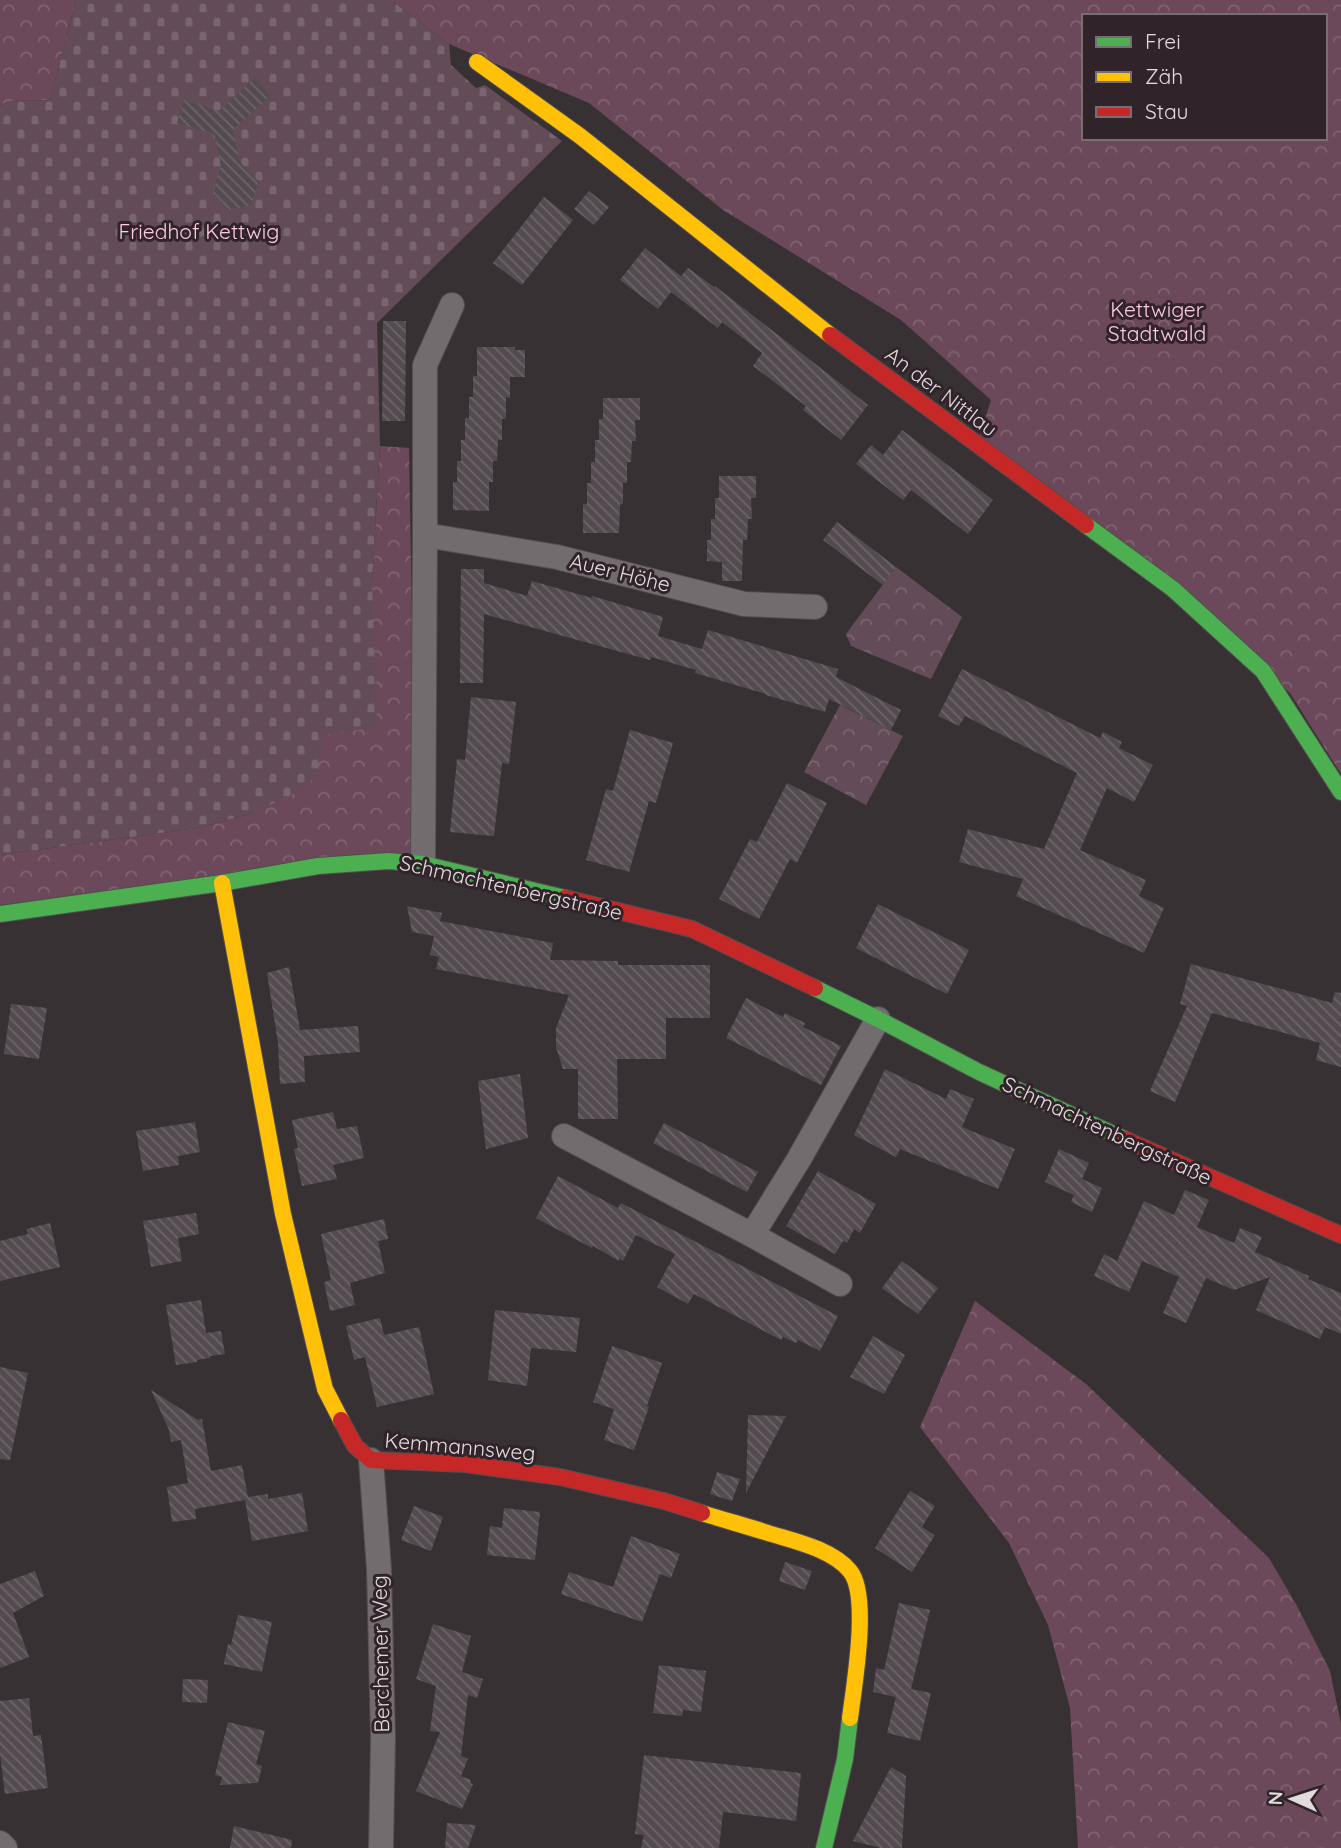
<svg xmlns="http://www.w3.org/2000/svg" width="1341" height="1848" font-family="Quicksand,sans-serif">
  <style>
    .forest { fill: url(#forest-crowns); fill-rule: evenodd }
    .cemetery { fill: url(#cemetery-stones) }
    .park { fill: url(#park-crowns) }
    .building { fill: url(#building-back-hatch) }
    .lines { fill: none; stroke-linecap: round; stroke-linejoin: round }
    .street-casing { stroke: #524d4f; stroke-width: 26 }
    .fast-casing { stroke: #524d4f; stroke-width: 18 }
    .slow-casing { stroke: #524d4f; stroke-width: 18 }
    .jam-casing { stroke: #524d4f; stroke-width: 18 }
    .street { stroke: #726c6f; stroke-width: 24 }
    .fast { stroke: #4caf50; stroke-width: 16 }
    .slow { stroke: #ffc107; stroke-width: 16 }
    .jam { stroke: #c62828; stroke-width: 16 }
    .labels { text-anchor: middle; stroke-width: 6; stroke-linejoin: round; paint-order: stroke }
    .park-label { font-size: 21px; fill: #ffc8e3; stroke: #30242a }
    .street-label { font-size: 21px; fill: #e2dadd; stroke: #30242a }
  </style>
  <defs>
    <pattern id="forest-crowns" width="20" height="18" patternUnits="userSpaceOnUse" patternTransform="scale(1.75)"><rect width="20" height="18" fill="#6b495a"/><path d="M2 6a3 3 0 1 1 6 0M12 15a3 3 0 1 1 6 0" fill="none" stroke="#806371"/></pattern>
    <pattern id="cemetery-stones" width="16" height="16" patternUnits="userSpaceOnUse" patternTransform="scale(1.75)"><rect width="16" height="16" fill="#634c57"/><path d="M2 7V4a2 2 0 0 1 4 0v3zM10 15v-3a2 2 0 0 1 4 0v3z" fill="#79656f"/></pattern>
    <pattern id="park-crowns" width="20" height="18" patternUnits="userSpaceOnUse" patternTransform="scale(1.75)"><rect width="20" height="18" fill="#634c57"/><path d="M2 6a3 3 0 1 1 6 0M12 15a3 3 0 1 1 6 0" fill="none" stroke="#79656f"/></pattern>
    <pattern id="building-back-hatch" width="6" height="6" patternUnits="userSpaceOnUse" patternTransform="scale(1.75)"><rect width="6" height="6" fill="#544b50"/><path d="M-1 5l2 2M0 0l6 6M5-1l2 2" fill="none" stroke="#6c6469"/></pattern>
  </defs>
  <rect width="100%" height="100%" fill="#373134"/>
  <path class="forest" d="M0 0H76L50 100 13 101 0 105Z
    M391 0H1341V774L1290 693 980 435 991 400 901 320 723 210 589 103 449 44ZM1084 16H1325V138H1084Z
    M380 446 409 448 416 856 0 905V855L198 828 253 813 323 735 372 582Z
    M975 1301 1086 1384 1269 1558 1297 1606 1330 1671 1341 1724V1848H1078L1070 1708 1048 1625 1009 1543 920 1427Z"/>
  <path class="cemetery" d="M76 0H391L449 44 451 65 476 88 485 85 562 141 377 323 380 446 372 582 377 727 323 735 317 776 295 793 253 813 198 828 0 855V105L13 101 50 100Z"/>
  <path class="park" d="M896 567 962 617 931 679 851 646 846 634Z
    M840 705 903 736 866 805 804 772Z"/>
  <path class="building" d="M255 78 270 96 233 130 240 162 259 182 251 205 228 210 213 192 221 166 214 134 177 123 184 100 219 111Z
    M589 191 609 207 594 225 574 209Z
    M544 197 573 220 522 285 493 263Z
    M645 248 681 276 688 268 714 287 715 286 868 405 841 440 803 410 806 406 753 366 762 353 722 322 718 328 671 292 658 309 620 280Z
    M383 321H406L405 421H382Z
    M477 347H515V350H525V377H510V398L506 397V418L502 419V440H498L497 461H493V482H489V511L453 510V482H457V461H461V440H465V418H469V397H473V376H477Z
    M603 398H640V420H635L636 441H632L631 462H627V483H623V504H620L619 533H583V504H587V483H591V462H595V440H599V419H603Z
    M902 430 993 500 968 534 911 490 903 500 856 464 871 445 883 455Z
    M719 476H756V498H751L752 519H748L747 540H743L742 581H722V562L707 561V540H711V519H715V498H719Z
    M837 522 896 567 883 585 823 540Z
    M461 569H484V583L527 596 532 581 592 598V596L663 617 658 636 702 649 708 630 838 669 836 677 901 710 891 730 829 699 825 712 766 695V694L695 673 696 670 651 657 650 660 484 614 483 683H460Z
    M962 669 1100 738 1103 732 1122 742 1119 748 1153 765 1134 802 1107 788 1080 850 1146 880 1139 896 1164 908 1144 953 1016 896 1023 879 959 862 968 829 1044 849 1077 773 965 716 959 726 938 716Z
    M471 697 516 702 509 764 502 763 494 836 450 832 457 759 465 760Z
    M630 730 673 743 656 803 649 801 629 872 586 860 606 789 613 791Z
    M787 783 827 803 797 863 790 859 759 919 719 899 750 839 757 842Z
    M878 904 969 950 947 994 856 948Z
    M407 906 442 913 440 921 553 943 550 960 618 961V965H710V1018H666V1059H617L618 1119H578V1069H563L556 1047V1028L569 995 436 969 439 957 430 955 434 936 412 932Z
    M1191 964 1332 1003 1335 992 1341 993V1067L1316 1060 1320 1043 1212 1013 1175 1102 1150 1091 1187 1006 1180 1004Z
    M289 967 300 1030 358 1026 360 1052 304 1056 305 1082 280 1084 278 1043 267 973Z
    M746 998 783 1017 785 1013 805 1023 803 1027 841 1046 821 1085 726 1038Z
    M11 1004 47 1008 39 1059 4 1054Z
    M885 1069 946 1099 950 1089 974 1099 962 1127 1015 1149 998 1189 900 1149 896 1157 854 1135Z
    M520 1074 528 1138 486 1149 478 1081Z
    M333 1112 337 1129 357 1126 364 1158 333 1165 337 1179 302 1186 294 1149 298 1148 292 1120Z
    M195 1122 200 1152 178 1156 179 1165 143 1171 136 1131Z
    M664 1123 758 1172 747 1192 653 1143Z
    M1059 1149 1089 1163 1082 1179 1102 1188 1092 1212 1071 1202 1074 1195 1045 1182Z
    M818 1171 876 1204 860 1233 854 1229 847 1243 843 1241 835 1254 786 1226Z
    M558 1176 618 1208 621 1203 838 1316 820 1351 798 1340 796 1343 783 1337 781 1340 694 1294 688 1304 657 1287 675 1254 636 1235 623 1261 619 1258V1261L593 1246 592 1248 536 1218Z
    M1185 1190 1209 1200 1197 1227 1234 1243 1240 1228 1262 1237 1255 1252 1309 1276 1308 1279 1341 1293V1334L1325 1327 1320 1339 1256 1310 1270 1277 1234 1290 1206 1278 1186 1323 1163 1313 1179 1277 1142 1261 1129 1292 1094 1276 1104 1254 1117 1261 1144 1201 1174 1215Z
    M196 1213 199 1234 178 1238 182 1261 151 1267 143 1221Z
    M384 1219 388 1239 378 1241 385 1273 350 1283 355 1305 330 1311 324 1282 331 1280 321 1234Z
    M50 1223 60 1267 0 1281V1241L28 1234 26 1229Z
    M902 1261 938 1288 918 1314 882 1288Z
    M201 1300 206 1333 221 1331 225 1354 210 1356V1358L197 1360V1362L176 1365 166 1305Z
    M495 1310 580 1318 576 1352 531 1348 527 1386 488 1380Z
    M380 1318 384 1335 419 1327 434 1394 377 1407 365 1357 354 1360 346 1326Z
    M873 1336 905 1355 884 1394 850 1377Z
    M612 1346 662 1363 647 1406 649 1407 634 1450 604 1440 614 1409 593 1402Z
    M0 1367 28 1373 10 1460 0 1459Z
    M151 1390 198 1420 202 1419 211 1471 242 1465 248 1497 268 1494V1499L302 1493 308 1531 252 1541 245 1500 195 1509 196 1519 172 1522 167 1487 188 1483 181 1440 171 1442 169 1430Z
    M748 1415 786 1416 746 1493Z
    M717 1472 740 1479 732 1501 710 1494Z
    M910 1491 935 1506 922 1527 935 1535 912 1572 875 1548Z
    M414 1506 443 1517 431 1551 401 1540Z
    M504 1508 540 1512 535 1560 487 1555 490 1526 502 1528Z
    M631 1536 680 1554 671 1578 660 1574 642 1622 561 1594 569 1572 613 1587Z
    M785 1562 812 1571 805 1590 779 1581Z
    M35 1571 44 1596 13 1613 29 1657 0 1668V1584Z
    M899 1603 930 1610 911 1689 931 1693 920 1741 887 1733 896 1697 873 1692 876 1668 884 1670Z
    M238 1615 272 1622 262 1672 224 1664 228 1644 231 1645Z
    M433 1624 471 1636 462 1672 483 1679 477 1698 468 1695 461 1756 468 1759 461 1776 471 1780 470 1783 473 1784 462 1809 416 1791 440 1732 430 1731 436 1686 416 1679Z
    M659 1665 706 1671 701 1712 683 1710 682 1716 653 1713Z
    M183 1679 208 1680 207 1703 182 1702Z
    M29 1698 33 1736 41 1735 48 1788 5 1794 0 1754V1701Z
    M228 1722 265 1731 256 1764 262 1766 258 1783 220 1785 222 1777 215 1775Z
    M644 1755 801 1773 796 1821 723 1812 719 1848H641L644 1835 635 1834Z
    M891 1767 906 1776 902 1848H881L853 1841Z
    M447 1823 476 1825 468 1848H445Z
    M234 1826 292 1840 291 1848H230Z"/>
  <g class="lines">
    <g class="street-casing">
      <path id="street" d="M425 535V365L452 305
        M423 864 425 535 557 557 744 604 815 607
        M564 1136 752 1235 840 1284
        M752 1235 799 1159 878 1019
        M371 1460 379 1569 383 1739 381 1848
        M0 1843 5 1848"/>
    </g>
    <g class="fast-casing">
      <path id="fast" d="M1086 525 1173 589 1263 671 1341 792
        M0 914 222 883 318 866 389 861 423 864 565 898
        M815 988 878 1019 979 1072 1124 1139
        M824 1848 845 1759 850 1718"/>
    </g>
    <g class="slow-casing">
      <path id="slow" d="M477 62 580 136 830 335
        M222 883 283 1214 325 1389 341 1420
        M702 1513C724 1520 746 1526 768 1533 794 1541 832 1549 850 1571 870 1595 854 1686 850 1718"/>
    </g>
    <g class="jam-casing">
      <path id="jam" d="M830 335 1086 525
        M565 898 692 929 815 988
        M1124 1139 1341 1235
        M341 1420 355 1446 371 1460 465 1464 560 1477 664 1501 702 1513"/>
    </g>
    <use href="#street" class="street"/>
    <use href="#fast" class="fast"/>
    <use href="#slow" class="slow"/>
    <use href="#jam" class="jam"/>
  </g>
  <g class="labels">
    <g class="park-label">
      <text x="199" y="239">Friedhof Kettwig</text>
      <text x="1157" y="317">Kettwiger<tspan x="1157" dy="24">Stadtwald</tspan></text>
    </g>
    <g class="street-label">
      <text transform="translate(941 392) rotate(37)" y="7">An der Nittlau</text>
      <text transform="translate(620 573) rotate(14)" y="7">Auer Höhe</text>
      <text transform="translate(511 888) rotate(13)" y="7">Schmachtenbergstraße</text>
      <text transform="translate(1107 1131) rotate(25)" y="7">Schmachtenbergstraße</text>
      <text transform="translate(460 1447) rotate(5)" y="7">Kemmannsweg</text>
      <text transform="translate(381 1654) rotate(-91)" y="7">Berchemer Weg</text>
    </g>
  </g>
  <rect x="1082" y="14" width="245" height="126" fill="#30242a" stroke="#776d72" stroke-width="2"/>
  <rect x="1096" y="37" width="35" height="10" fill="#4caf50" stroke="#776d72" stroke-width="2"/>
  <text x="1145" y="49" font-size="21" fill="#e2dadd">Frei</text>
  <rect x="1096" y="72" width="35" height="10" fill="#ffc107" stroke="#776d72" stroke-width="2"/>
  <text x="1145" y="84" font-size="21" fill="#e2dadd">Zäh</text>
  <rect x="1096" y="107" width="35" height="10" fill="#c62828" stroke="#776d72" stroke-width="2"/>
  <text x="1145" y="119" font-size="21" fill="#e2dadd">Stau</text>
  <g transform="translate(1292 1799) rotate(273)" stroke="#30242a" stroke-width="5" paint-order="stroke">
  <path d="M0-5L12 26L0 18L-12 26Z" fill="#e2dadd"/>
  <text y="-10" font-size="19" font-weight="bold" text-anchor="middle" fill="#e2dadd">N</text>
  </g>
</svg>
